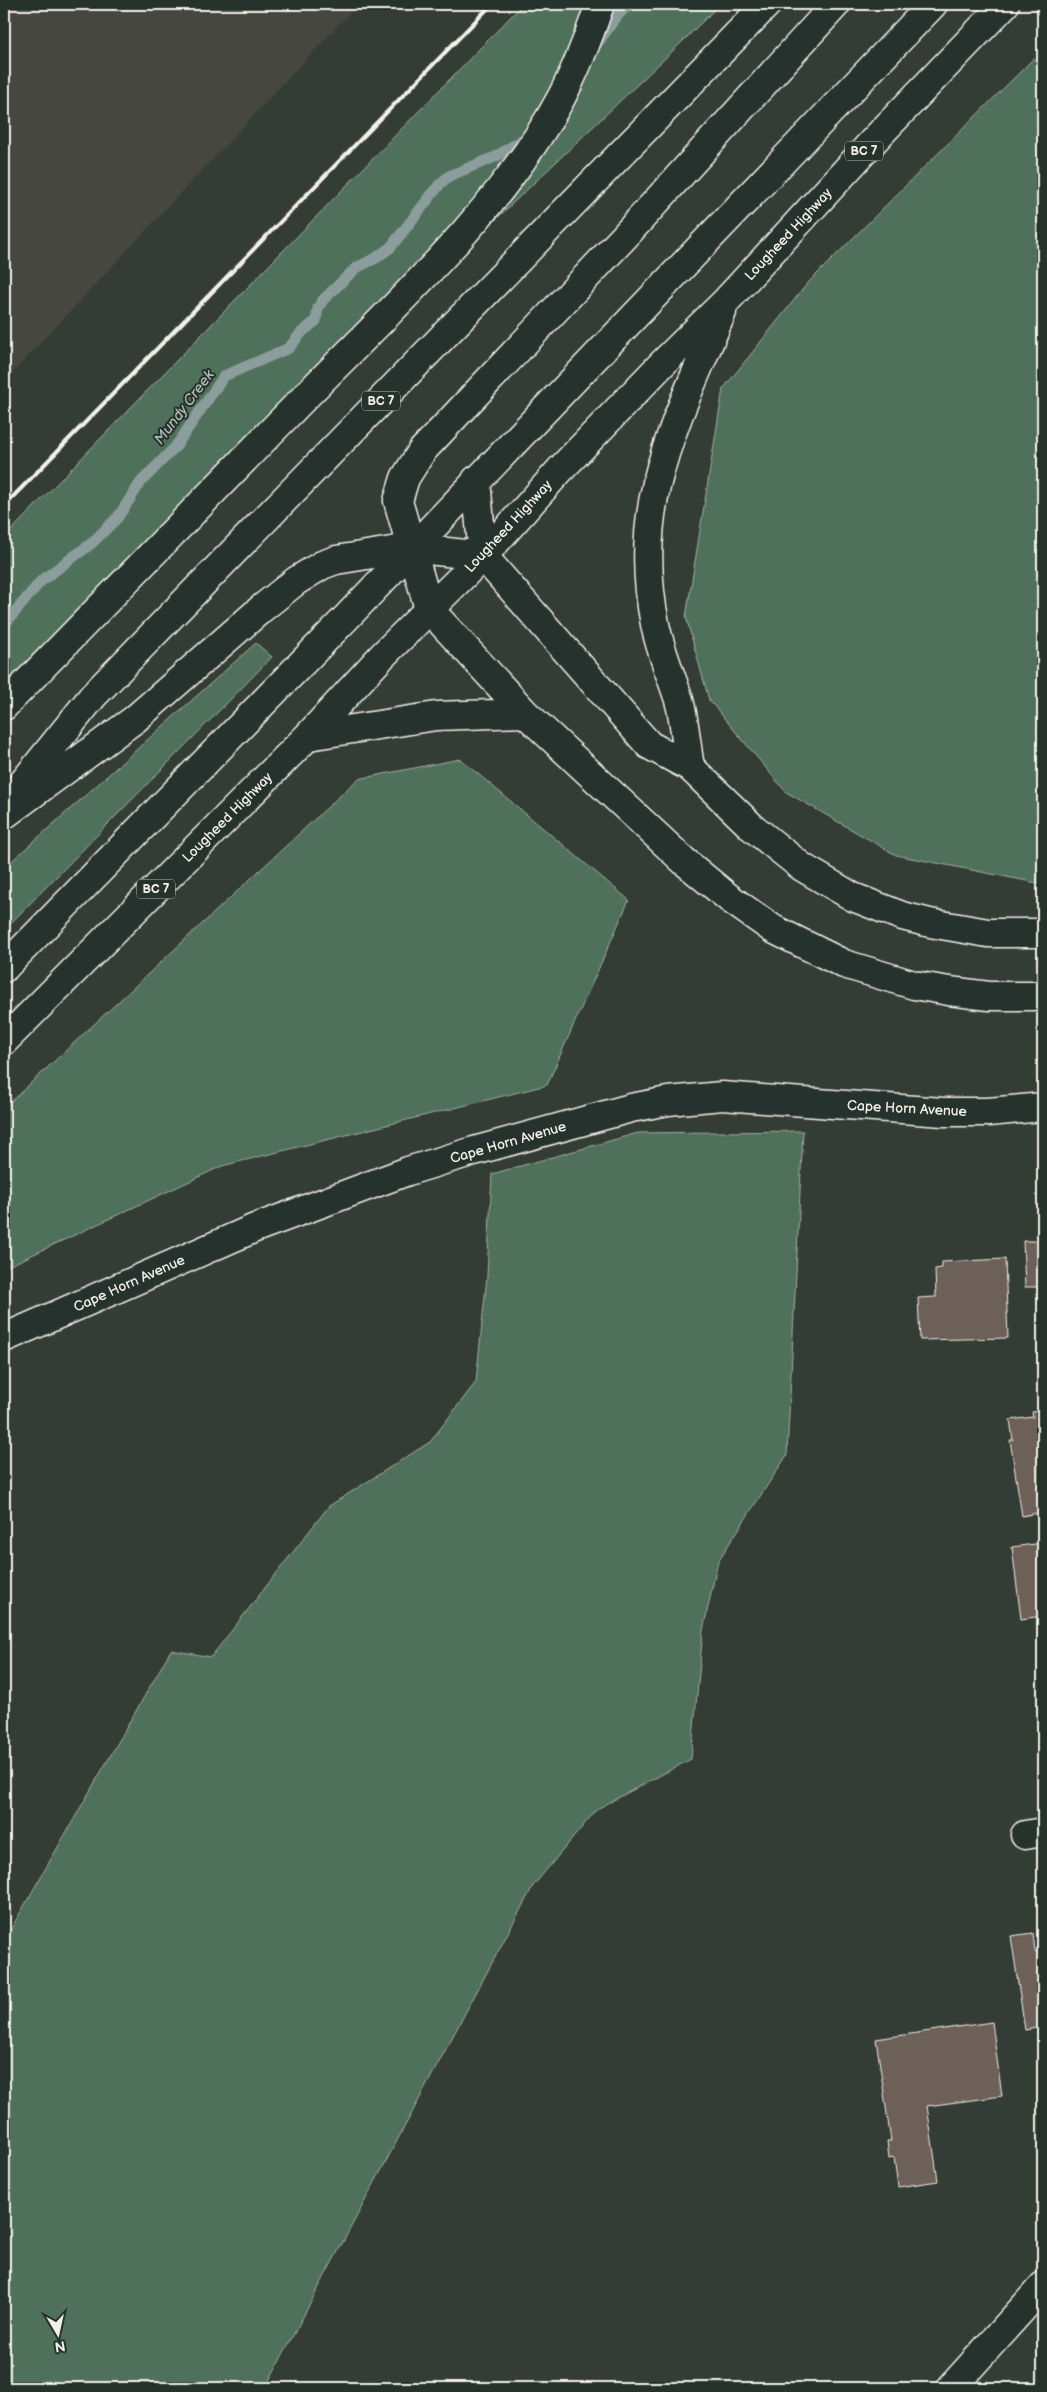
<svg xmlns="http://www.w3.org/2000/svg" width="1047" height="2392" font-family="'Balsamiq Sans',sans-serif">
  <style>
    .built { fill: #454740 }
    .green { fill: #4f705a; stroke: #a2b0a1 }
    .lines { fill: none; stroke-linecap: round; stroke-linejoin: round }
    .stream { stroke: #8b9e9d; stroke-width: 11 }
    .building { fill: #6c6058; stroke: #f4f1e8 }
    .minor-casing { stroke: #f4f1e8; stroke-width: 31 }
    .major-casing { stroke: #f4f1e8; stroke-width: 31 }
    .highway-casing { stroke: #f4f1e8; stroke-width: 31 }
    .minor { stroke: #26332d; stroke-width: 28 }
    .major { stroke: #26332d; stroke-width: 28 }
    .highway { stroke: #26332d; stroke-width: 28 }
    .rail { stroke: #f4f1e8; stroke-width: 4 }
    .labels { text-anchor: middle; stroke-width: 4; stroke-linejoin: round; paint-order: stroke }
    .shield { fill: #26332d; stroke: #b6b8b0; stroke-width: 1 }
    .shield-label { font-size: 12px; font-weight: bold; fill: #f4f1e8 }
    .street-label { font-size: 14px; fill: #f4f1e8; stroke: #26332d }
    .water-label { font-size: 15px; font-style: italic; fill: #aebab6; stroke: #26332d }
  </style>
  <rect width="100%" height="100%" fill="#343c36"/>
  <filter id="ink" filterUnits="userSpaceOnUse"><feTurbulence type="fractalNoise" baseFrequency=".02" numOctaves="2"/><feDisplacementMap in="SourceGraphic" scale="10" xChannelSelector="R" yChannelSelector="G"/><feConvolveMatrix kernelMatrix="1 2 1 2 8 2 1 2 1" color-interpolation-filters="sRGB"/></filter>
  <g filter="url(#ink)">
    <path class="built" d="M4 4H358L4 382Z"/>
    <path class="green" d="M523 4H720L683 41 4 688V538Z
      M1034 58 1043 67V882L1037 883 896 855 786 792 709 700 686 617 723 389 807 284Z
      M256 643 272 657 4 930V868Z
      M460 759 629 900 547 1085 222 1166 4 1268V1108L358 779Z
      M803 1131 787 1455 718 1561 703 1630 691 1759 597 1809 533 1886 265 2388H4V1941L171 1650 211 1657 329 1506 430 1442 476 1382 487 1276 492 1174 638 1133Z"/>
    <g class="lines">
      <path class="stream" d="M596 45 618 15 629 4
        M4 625 41 581 92 543 118 517 141 482 176 446 224 376 289 348 302 332 316 321 318 308 323 300 356 268 376 258 391 247 440 184 449 176 495 157 527 137"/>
    </g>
    <path class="building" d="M1023 1241H1043V1287H1025Z
      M1005 1259 1008 1338 920 1340 918 1298 936 1297 935 1269 942 1268V1262Z
      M1043 1411V1512L1022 1516 1010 1440H1013L1010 1420 1033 1417 1032 1412Z
      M1043 1543V1616L1021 1619 1012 1547Z
      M1033 1933 1035 1952 1043 1951V2027L1025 2030 1011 1936Z
      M992 2022 1002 2096 927 2106 938 2181 898 2187 894 2157 889 2158 887 2141H891L876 2039Z"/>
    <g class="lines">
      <g class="minor-casing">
        <path id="minor" d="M4 1338 255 1228 408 1171 474 1151 631 1108 668 1101 722 1096 943 1112H988L1043 1107
          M1025 1835 1043 1832"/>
      </g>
      <g class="major-casing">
        <path id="major" d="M836 4 624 237 422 451 405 478 398 501 429 609 525 713 684 861 729 898 773 929 844 964 914 985 949 991 989 996H1043
          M4 706C102 604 201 503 300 402 389 311 501 210 561 98 577 68 589 36 600 4
          M308 736 436 716 525 713
          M690 767C686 745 685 721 679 700 671 675 660 650 655 624 630 501 677 421 722 312
          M10 799 93 696 767 4
          M4 815 135 719 261 609 296 581 322 565 336 560 410 548 483 556 649 745 690 767 752 827 802 867 853 897 902 916 930 923 988 933H1043
          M4 1041 308 736 383 655 483 556 560 470 661 365 726 301 877 137 1005 4
          M951 2388 1043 2286"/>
      </g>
      <g class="highway-casing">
        <path id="highway" d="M476 480 483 556
          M4 968 345 619 933 4"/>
      </g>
      <use href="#minor" class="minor"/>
      <use href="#major" class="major"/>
      <use href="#highway" class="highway"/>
      <path class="rail" d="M4 506 492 4"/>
    </g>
  </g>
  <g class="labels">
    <g class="shield">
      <rect x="845" y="141.5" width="38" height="19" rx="4"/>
      <rect x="362" y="391.5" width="38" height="19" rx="4"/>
      <rect x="137" y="879.5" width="38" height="19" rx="4"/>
    </g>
    <g class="shield-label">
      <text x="864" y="155">BC 7</text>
      <text x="381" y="405">BC 7</text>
      <text x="156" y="893">BC 7</text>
    </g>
    <g class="street-label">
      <text transform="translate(788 234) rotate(-47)" y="5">Lougheed Highway</text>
      <text transform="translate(508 526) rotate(-47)" y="5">Lougheed Highway</text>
      <text transform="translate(227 817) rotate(-45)" y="5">Lougheed Highway</text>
      <text transform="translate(907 1108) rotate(3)" y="5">Cape Horn Avenue</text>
      <text transform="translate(508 1142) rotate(-16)" y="5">Cape Horn Avenue</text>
      <text transform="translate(129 1283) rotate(-24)" y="5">Cape Horn Avenue</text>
    </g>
    <g class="water-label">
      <text transform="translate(184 407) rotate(-53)" y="5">Mundy Creek</text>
    </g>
  </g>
  <rect width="1047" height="2392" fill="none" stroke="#26332d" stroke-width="20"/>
  <rect x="10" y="10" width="1027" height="2372" fill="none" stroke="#f4f1e8" stroke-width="2" filter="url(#ink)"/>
  <g transform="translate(58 2334) rotate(171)" stroke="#26332d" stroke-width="4" paint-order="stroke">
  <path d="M0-4L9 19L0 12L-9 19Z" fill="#f4f1e8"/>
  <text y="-8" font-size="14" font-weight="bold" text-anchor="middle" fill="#f4f1e8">N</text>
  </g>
</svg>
